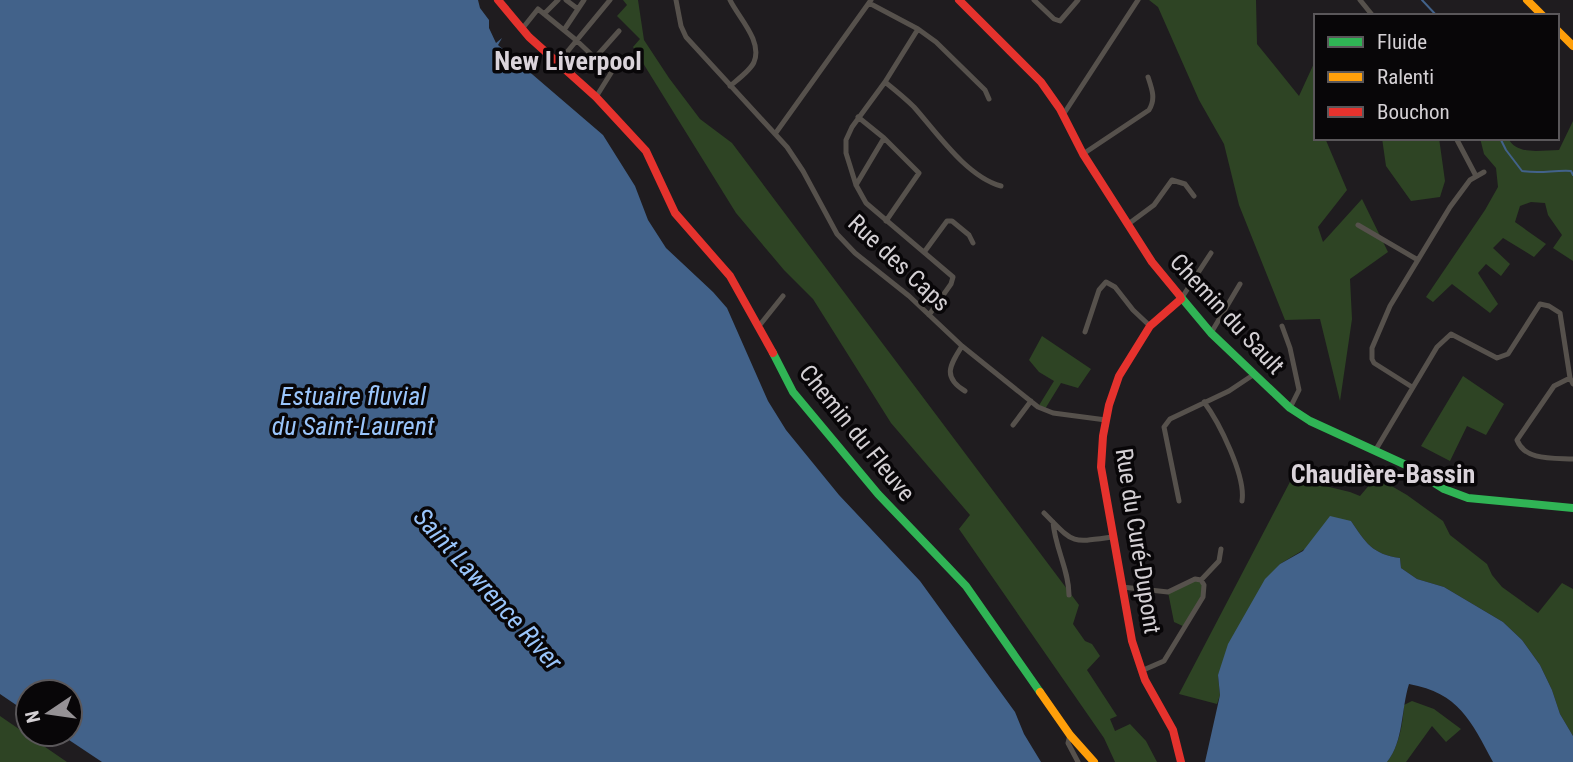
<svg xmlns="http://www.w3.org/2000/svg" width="1573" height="762" font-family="'Roboto Condensed',sans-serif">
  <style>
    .green { fill: #2e4424 }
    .water { fill: #42628a }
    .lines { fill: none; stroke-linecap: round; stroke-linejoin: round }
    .stream { stroke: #42628a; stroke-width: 2 }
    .street { stroke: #56514c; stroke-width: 5 }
    .fast { stroke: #30b455; stroke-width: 8 }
    .slow { stroke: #ff9f0a; stroke-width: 8 }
    .jam { stroke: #e5322d; stroke-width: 8 }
    .labels { text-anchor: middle; stroke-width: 7; stroke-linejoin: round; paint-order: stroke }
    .street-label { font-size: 24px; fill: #d4d0d4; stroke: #080608 }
    .neighbourhood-label { font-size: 26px; font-weight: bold; fill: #dad3da; stroke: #080608 }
    .water-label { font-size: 26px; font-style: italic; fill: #9ac5fb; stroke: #080608 }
  </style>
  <rect width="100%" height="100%" fill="#1f1c1f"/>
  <path class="green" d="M623 0H638L644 40 669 78 700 119 732 143 1079 605 1073 624 1085 641 1092 644 1100 656 1087 670 1117 716 1110 719 1115 731 1130 724 1146 741 1157 762H1115L1104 738 959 529 970 515 891 423 813 299 784 270 736 213 633 47 640 39 617 16 627 5Z
    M1149 0H1256L1257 44 1299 96 1316 59V138H1325L1347 190 1318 227 1323 242 1362 199 1388 252 1350 279 1352 319 1340 401 1320 319 1285 320 1239 205 1224 144 1199 100 1158 7Z
    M1573 121V261L1553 248 1562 235 1548 215 1545 203 1531 202 1520 206 1515 222 1546 244 1534 257 1503 238 1493 248 1510 264 1501 276 1486 264 1478 273 1498 304 1490 313 1452 284 1433 302 1426 297 1485 210 1498 187 1496 168 1484 154 1480 138H1508C1517 156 1541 150 1559 150Z
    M1382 138H1439L1445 181 1440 197 1411 201 1386 166Z
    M1042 336 1091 369 1078 388 1061 383 1045 409 1038 407 1054 381 1039 372 1029 360Z
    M1463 376 1504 404 1486 435 1467 426 1450 461 1421 446Z
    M1376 477 1407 495 1443 521 1450 535 1487 564 1492 575 1502 587 1538 613 1562 583 1573 589V736L1560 714 1552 690 1540 665 1522 640 1503 622 1444 587 1417 579 1401 568 1400 558C1372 554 1366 543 1351 521L1280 564 1218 675 1220 695 1217 704 1179 694 1292 478 1350 492 1360 496Z
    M1195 579 1201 580 1205 590 1185 627 1174 622 1168 592Z
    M1412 701 1434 709 1461 729 1446 742 1432 726 1406 762H1387C1399 747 1403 723 1404 705Z
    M0 716 67 762H0Z"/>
  <path class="water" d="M0 0H478L480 8 489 20V28L496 43 502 38 498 45 603 135 635 186 648 220 666 248 713 292 727 308 768 401 786 430 839 495 920 581 1015 712 1024 734 1041 762H102L60 734H70V692H28V713L0 694Z
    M1330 516 1351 521C1366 543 1372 554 1400 558L1401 568 1417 579 1444 587 1503 622 1522 640 1540 665 1552 690 1560 714 1573 736V762H1493C1471 721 1459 693 1409 684 1401 709 1404 741 1387 762H1205L1220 695 1218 675 1228 644 1265 579 1280 564 1303 551Z"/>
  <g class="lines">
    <path class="stream" d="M1422 0 1437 16
      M1500 138 1506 150 1522 171C1541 174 1553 170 1571 171L1573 175"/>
    <path class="street" d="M566 0 578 9
      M676 0 681 26 686 37 787 147 803 171 837 234 855 253 909 296 962 346 1038 407 1053 413 1106 420
      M730 0C738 17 763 41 754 62 751 70 737 80 730 86
      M1034 0 1054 19 1060 21 1078 0
      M1360 0 1373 16
      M869 3 918 29 936 42 985 90 989 99
      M544 14 558 0
      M522 29 538 9 576 40 611 73 596 97
      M918 29 885 82 852 127 846 140V153L856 185 866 203 953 277 951 284 929 315
      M564 30 584 0
      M595 58 619 31
      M558 63 610 0
      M885 82C895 90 905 98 914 107 937 133 967 177 1001 186
      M1063 115 1138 0
      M858 117 884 138 919 173 886 221
      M775 134 871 0
      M1456 138 1476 176
      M1083 154 1149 110C1156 99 1152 89 1148 77
      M856 185 884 138
      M1127 225 1154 205 1172 180 1185 184 1194 196
      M1358 225 1418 260
      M925 251 947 221H952L969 235 973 243
      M1181 299 1211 253
      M759 326 783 296
      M1282 326 1290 348 1299 390 1290 408
      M1085 332 1099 290 1106 282 1115 287 1133 310 1150 326
      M1211 333 1240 284
      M962 346C950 365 942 377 965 391
      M1570 378 1554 386 1517 440C1525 461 1553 458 1573 459
      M1412 387 1374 363 1372 359V348L1390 306 1450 207 1470 180 1484 172
      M1204 402C1219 422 1246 476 1242 501
      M1013 425 1031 401
      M1375 451 1437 347 1451 334 1497 358 1508 354 1540 304 1549 306 1560 313 1570 378 1573 384
      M1179 501 1164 427 1170 419 1229 391 1253 375
      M1044 513C1075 544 1069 543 1113 537
      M1053 522C1055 548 1069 570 1069 595
      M1201 580 1219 561 1221 549
      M1122 587 1168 592 1195 579 1201 580 1204 585 1203 597 1164 661 1141 671
      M1070 735 1068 743 1078 762"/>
    <path class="fast" d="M1180 296 1211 333 1290 408 1310 421 1406 465 1444 489 1468 498 1573 508
      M773 353 793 392 878 494 966 586 1040 692"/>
    <path class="slow" d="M1527 0 1543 16
      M1557 30 1573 46
      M1040 692 1070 735 1094 762"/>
    <path class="jam" d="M498 0 529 37 596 97 646 151 675 213 730 276 773 353
      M959 0 1041 82 1060 109 1083 154 1152 262 1180 296
      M1181 299 1150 326 1119 376 1109 405 1103 436 1101 467 1132 641 1145 680 1173 730 1181 762"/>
  </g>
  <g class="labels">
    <g class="street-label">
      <text transform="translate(899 263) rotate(43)" y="8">Rue des Caps</text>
      <text transform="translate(1227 314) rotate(47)" y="8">Chemin du Sault</text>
      <text transform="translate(857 433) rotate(51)" y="8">Chemin du Fleuve</text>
      <text transform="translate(1138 541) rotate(81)" y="8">Rue du Curé-Dupont</text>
    </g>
    <g class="neighbourhood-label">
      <text x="568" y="70">New Liverpool</text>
      <text x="1383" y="483">Chaudière-Bassin</text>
    </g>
    <g class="water-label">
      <text x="353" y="405">Estuaire fluvial<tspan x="353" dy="30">du Saint-Laurent</tspan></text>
      <text transform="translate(488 589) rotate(48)" y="9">Saint Lawrence River</text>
    </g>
  </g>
  <rect x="1314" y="14" width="245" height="126" fill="#080608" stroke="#5a575a" stroke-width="2"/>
  <rect x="1328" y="37" width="35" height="10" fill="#30b455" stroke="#5a575a" stroke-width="2"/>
  <text x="1377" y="49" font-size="21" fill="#d4d0d4">Fluide</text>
  <rect x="1328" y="72" width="35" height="10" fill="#ff9f0a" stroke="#5a575a" stroke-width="2"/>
  <text x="1377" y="84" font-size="21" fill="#d4d0d4">Ralenti</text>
  <rect x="1328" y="107" width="35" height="10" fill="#e5322d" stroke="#5a575a" stroke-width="2"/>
  <text x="1377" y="119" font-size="21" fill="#d4d0d4">Bouchon</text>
  <g transform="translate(49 713) rotate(257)"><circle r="33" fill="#080608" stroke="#5a575a" stroke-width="2"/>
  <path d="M0-5L12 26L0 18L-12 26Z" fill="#959195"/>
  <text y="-10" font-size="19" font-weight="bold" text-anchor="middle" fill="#d4d0d4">N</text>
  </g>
</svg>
